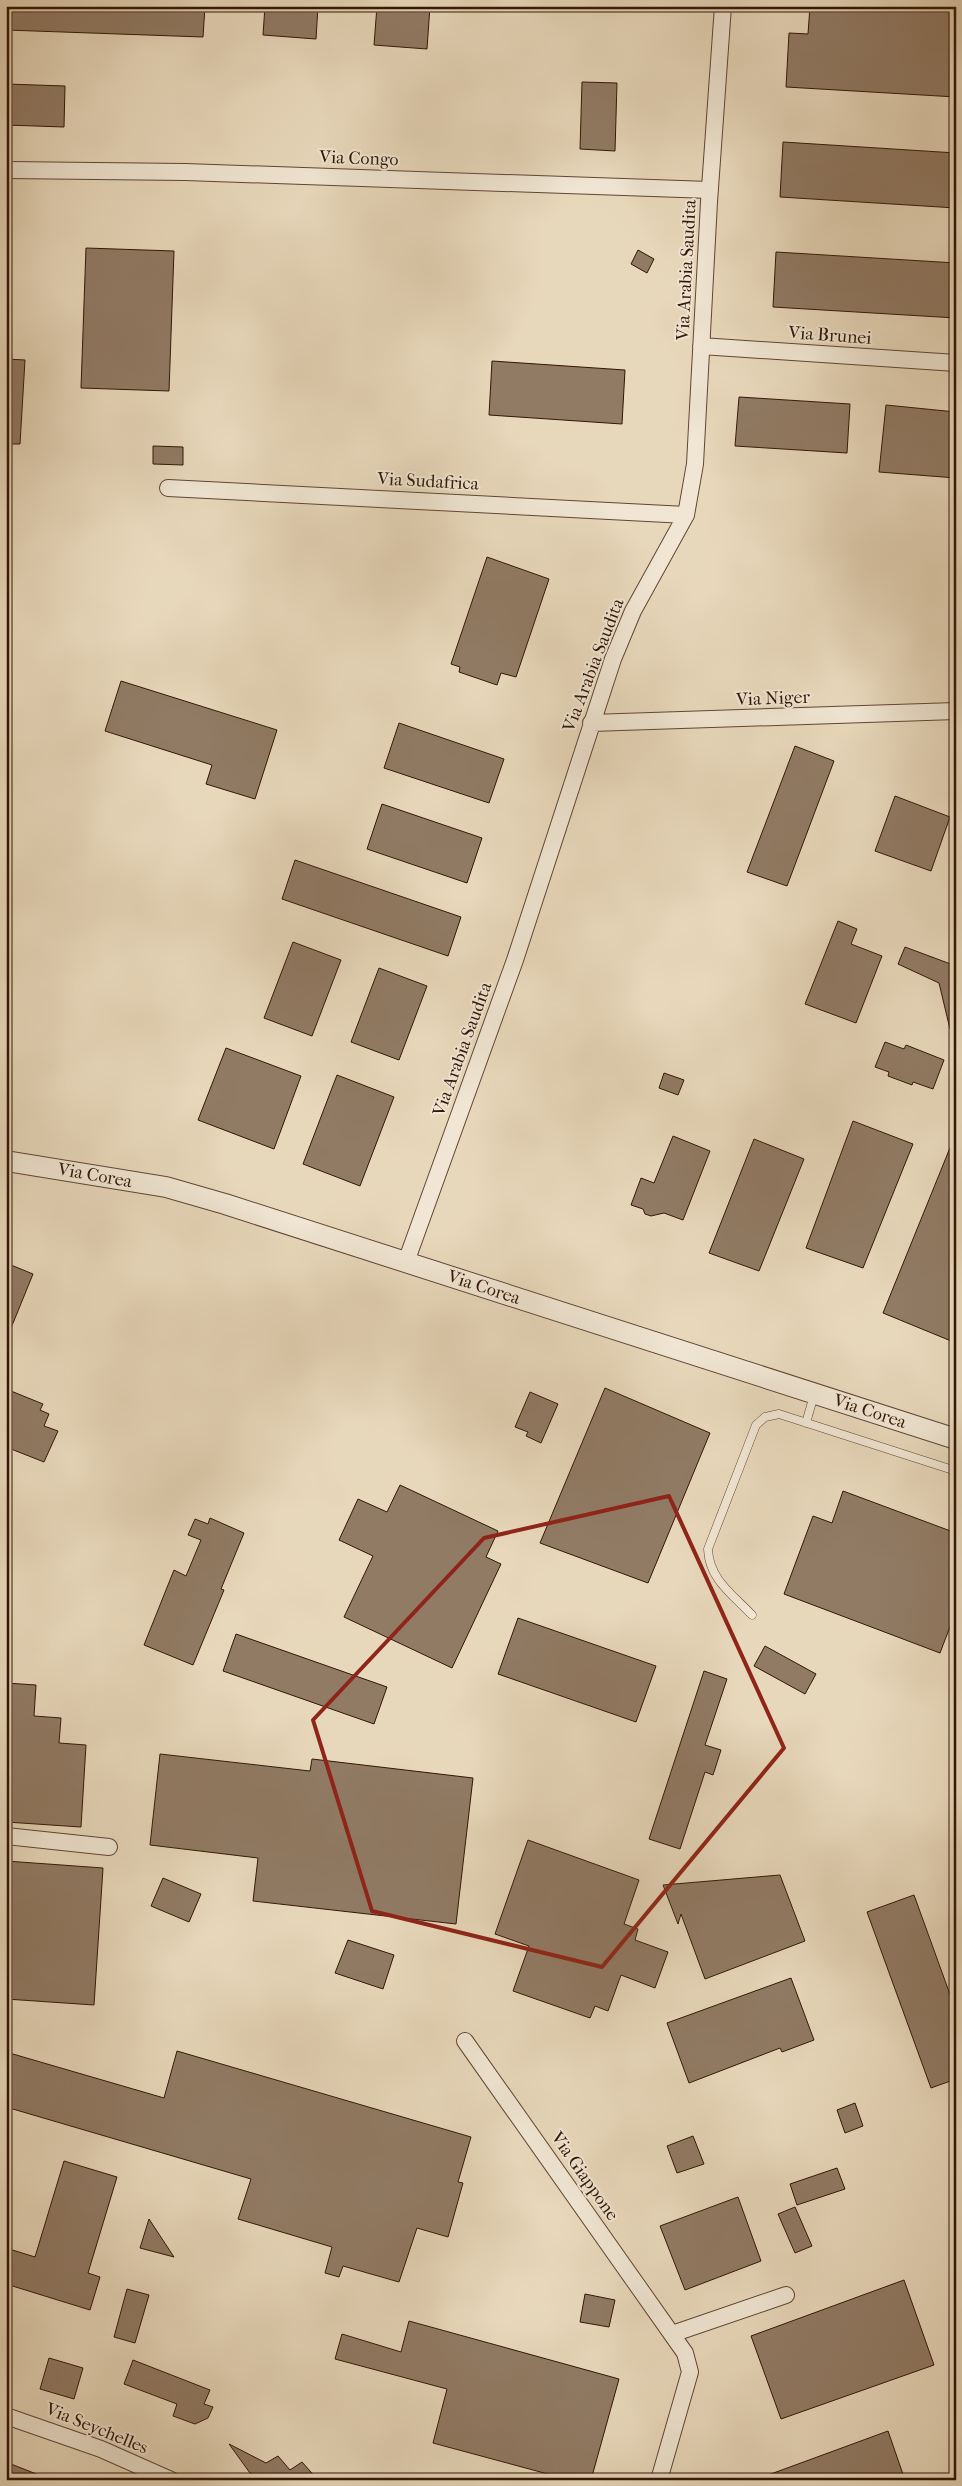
<svg xmlns="http://www.w3.org/2000/svg" width="962" height="2486" font-family="'IM FELL French Canon',serif">
  <style>
    .building { fill: #917b65; stroke: #321607 }
    .lines { fill: none; stroke-linecap: round; stroke-linejoin: round }
    .service-casing { stroke: #604634; stroke-width: 9 }
    .minor-casing { stroke: #604634; stroke-width: 18 }
    .tertiary-casing { stroke: #604634; stroke-width: 22 }
    .service { stroke: #f0e6d3; stroke-width: 8 }
    .minor { stroke: #f0e6d3; stroke-width: 16 }
    .tertiary { stroke: #f0e6d3; stroke-width: 20 }
    .marked { fill: none; stroke: #8f2418; stroke-width: 4; stroke-linejoin: round }
    .labels { text-anchor: middle; stroke-width: 4; stroke-linejoin: round; paint-order: stroke }
    .street-label { font-size: 18px; fill: #321607; stroke: #f0e6d3 }
  </style>
  <rect width="100%" height="100%" fill="#e8d8bb"/>
  <filter id="stains"><feTurbulence type="fractalNoise" baseFrequency=".004" numOctaves="4"/><feColorMatrix values="0 0 0 0 .2 0 0 0 0 .09 0 0 0 0 .02 0 0 0 .5 -.17"/></filter>
  <radialGradient id="worn" r=".72"><stop offset=".6" stop-color="#630" stop-opacity="0"/><stop offset="1" stop-color="#630" stop-opacity=".3"/></radialGradient>
  <path class="building" d="M6 6H205L203 37 6 30Z
    M265 6H318L316 39 263 35Z
    M377 6H430L427 49 374 45Z
    M810 6H956V97L786 87 789 33 808 34Z
    M582 82 617 83 615 151 580 149Z
    M6 84 65 86 64 127 6 125Z
    M783 142 956 153V208L780 197Z
    M86 248 174 251 169 391 81 388Z
    M638 250 654 259 647 273 631 264Z
    M776 252 956 263V318L773 307Z
    M6 359 25 360 20 444H6Z
    M492 361 625 370 622 424 489 415Z
    M739 397 850 404 847 453 735 446Z
    M886 405 956 412V478L879 472Z
    M153 446 183 447V465L153 464Z
    M487 557 549 579 516 677 501 673 497 685 459 672 460 667 451 664Z
    M121 681 277 730 255 799 206 784 212 765 105 731Z
    M399 723 504 759 489 803 384 768Z
    M795 746 834 761 787 886 747 872Z
    M895 796 950 817 931 871 875 851Z
    M382 804 482 838 467 883 367 849Z
    M295 860 461 917 448 956 282 899Z
    M838 921 857 929 851 944 882 956 856 1023 805 1004Z
    M293 942 341 960 312 1036 264 1018Z
    M905 947 956 966V1028L950 1029 939 983 898 964Z
    M379 968 427 986 399 1060 351 1042Z
    M885 1042 904 1049 906 1045 944 1060 933 1089 913 1082 912 1085 888 1076 889 1072 875 1067Z
    M226 1048 301 1076 274 1149 198 1120Z
    M664 1073 684 1080 678 1095 659 1088Z
    M337 1075 394 1097 360 1186 303 1164Z
    M853 1121 913 1144 863 1268 806 1248Z
    M956 1133V1343L883 1313Z
    M673 1136 710 1151 683 1220 664 1213 651 1216 645 1214 643 1209 631 1205 641 1178 654 1183Z
    M754 1139 804 1159 759 1271 709 1253Z
    M6 1263 33 1274 7 1338H6Z
    M605 1388 710 1433 648 1583 540 1543Z
    M6 1389 43 1404 40 1410 49 1414 44 1426 58 1431 44 1462 6 1447Z
    M530 1392 558 1404 541 1443 526 1436 528 1432 515 1427Z
    M400 1485 498 1531 486 1557 501 1564 452 1668 344 1617 373 1556 339 1540 358 1499 387 1512Z
    M843 1491 956 1533V1611L940 1653 784 1594 813 1516 832 1523Z
    M210 1518 244 1533 221 1589 224 1590 193 1665 144 1645 174 1570 186 1576 201 1540 188 1535 195 1519 208 1524Z
    M518 1618 656 1666 636 1722 498 1674Z
    M236 1634 387 1687 374 1724 223 1671Z
    M765 1646 816 1674 805 1694 754 1666Z
    M704 1671 727 1679 705 1745 721 1750 713 1775 705 1772 680 1849 649 1839Z
    M6 1683 36 1685 34 1716 61 1718 59 1743 86 1745 81 1827 6 1822Z
    M160 1754 310 1771 312 1759 473 1778 456 1924 253 1901 258 1858 150 1845Z
    M528 1840 639 1880 624 1924 638 1929 635 1940 668 1952 655 1988 621 1975 608 2011 595 2006 590 2018 513 1991 529 1946 495 1934Z
    M6 1861 103 1868 94 2005 6 1999Z
    M780 1875 805 1941 705 1979 681 1914 678 1924 663 1885Z
    M163 1878 201 1894 189 1922 151 1906Z
    M914 1895 956 2011V2079L931 2088 867 1912Z
    M348 1940 394 1955 383 1989 335 1973Z
    M791 1978 814 2040 782 2052 780 2048 689 2083 667 2023Z
    M177 2051 471 2137 458 2182 463 2183 448 2237 417 2228 399 2282 343 2266 339 2277 325 2273 332 2247 238 2219 251 2179 6 2107V2052L164 2098Z
    M855 2103 863 2126 845 2133 837 2110Z
    M693 2136 704 2164 677 2173 667 2146Z
    M64 2161 117 2177 88 2273 100 2277 90 2310 6 2284V2248L35 2257Z
    M837 2168 845 2189 797 2205 790 2184Z
    M738 2197 761 2261 685 2290 660 2226Z
    M795 2207 812 2246 795 2253 778 2214Z
    M149 2219 174 2257 140 2248Z
    M904 2280 934 2365 781 2419 751 2336Z
    M127 2289 149 2295 135 2343 114 2337Z
    M585 2294 615 2300 609 2327 580 2322Z
    M409 2321 619 2379 591 2480H570L433 2443 447 2389 335 2359 342 2334 401 2352Z
    M49 2358 83 2368 74 2399 40 2389Z
    M133 2360 210 2390 204 2404 213 2407 208 2418 195 2424 173 2416 177 2404 124 2384Z
    M888 2431 905 2480H760V2478Z
    M229 2444 266 2463 278 2456 290 2470 302 2462 318 2480H264L250 2473Z
    M6 2462 49 2479V2480H6Z"/>
  <g class="lines">
    <g class="service-casing">
      <path id="service" d="M806 1423 814 1395
        M752 1615C732 1594 709 1579 708 1549L756 1425 765 1417 779 1414 956 1471"/>
    </g>
    <g class="minor-casing">
      <path id="minor" d="M6 170 185 172 710 190
        M701 346 956 363
        M168 488 686 515
        M591 723 956 711
        M406 1262 515 960 613 659 633 611 686 515 695 464 709 202 723 6
        M6 1836 109 1847
        M465 2041 685 2353 690 2372 659 2480
        M672 2334 786 2295
        M6 2416 101 2449 171 2480"/>
    </g>
    <g class="tertiary-casing">
      <path id="tertiary" d="M6 1161 166 1187 225 1204 956 1439"/>
    </g>
    <use href="#service" class="service"/>
    <use href="#minor" class="minor"/>
    <use href="#tertiary" class="tertiary"/>
  </g>
  <path class="marked" d="M669 1496 784 1748 602 1967 372 1911 313 1720 484 1538Z"/>
  <g class="labels">
    <g class="street-label">
      <text transform="translate(359 158) rotate(2)" y="6">Via Congo</text>
      <text transform="translate(686 270) rotate(-87)" y="6">Via Arabia Saudita</text>
      <text transform="translate(830 335) rotate(4)" y="6">Via Brunei</text>
      <text transform="translate(428 481) rotate(3)" y="6">Via Sudafrica</text>
      <text transform="translate(593 665) rotate(-69)" y="6">Via Arabia Saudita</text>
      <text transform="translate(773 698) rotate(-2)" y="6">Via Niger</text>
      <text transform="translate(462 1049) rotate(-70)" y="6">Via Arabia Saudita</text>
      <text transform="translate(95 1175) rotate(10)" y="6">Via Corea</text>
      <text transform="translate(484 1287) rotate(18)" y="6">Via Corea</text>
      <text transform="translate(870 1411) rotate(18)" y="6">Via Corea</text>
      <text transform="translate(585 2176) rotate(55)" y="6">Via Giappone</text>
      <text transform="translate(97 2428) rotate(22)" y="6">Via Seychelles</text>
    </g>
  </g>
  <rect width="962" height="2486" fill="none" stroke="#e8d8bb" stroke-width="25"/>
  <rect x="8" y="8" width="947" height="2471" fill="none" stroke="#321607" stroke-width="2.5"/>
  <rect x="12" y="12" width="937" height="2461" fill="none" stroke="#321607"/>
  <rect width="100%" height="100%" filter="url(#stains)"/>
  <rect width="100%" height="100%" fill="url(#worn)"/>
</svg>
